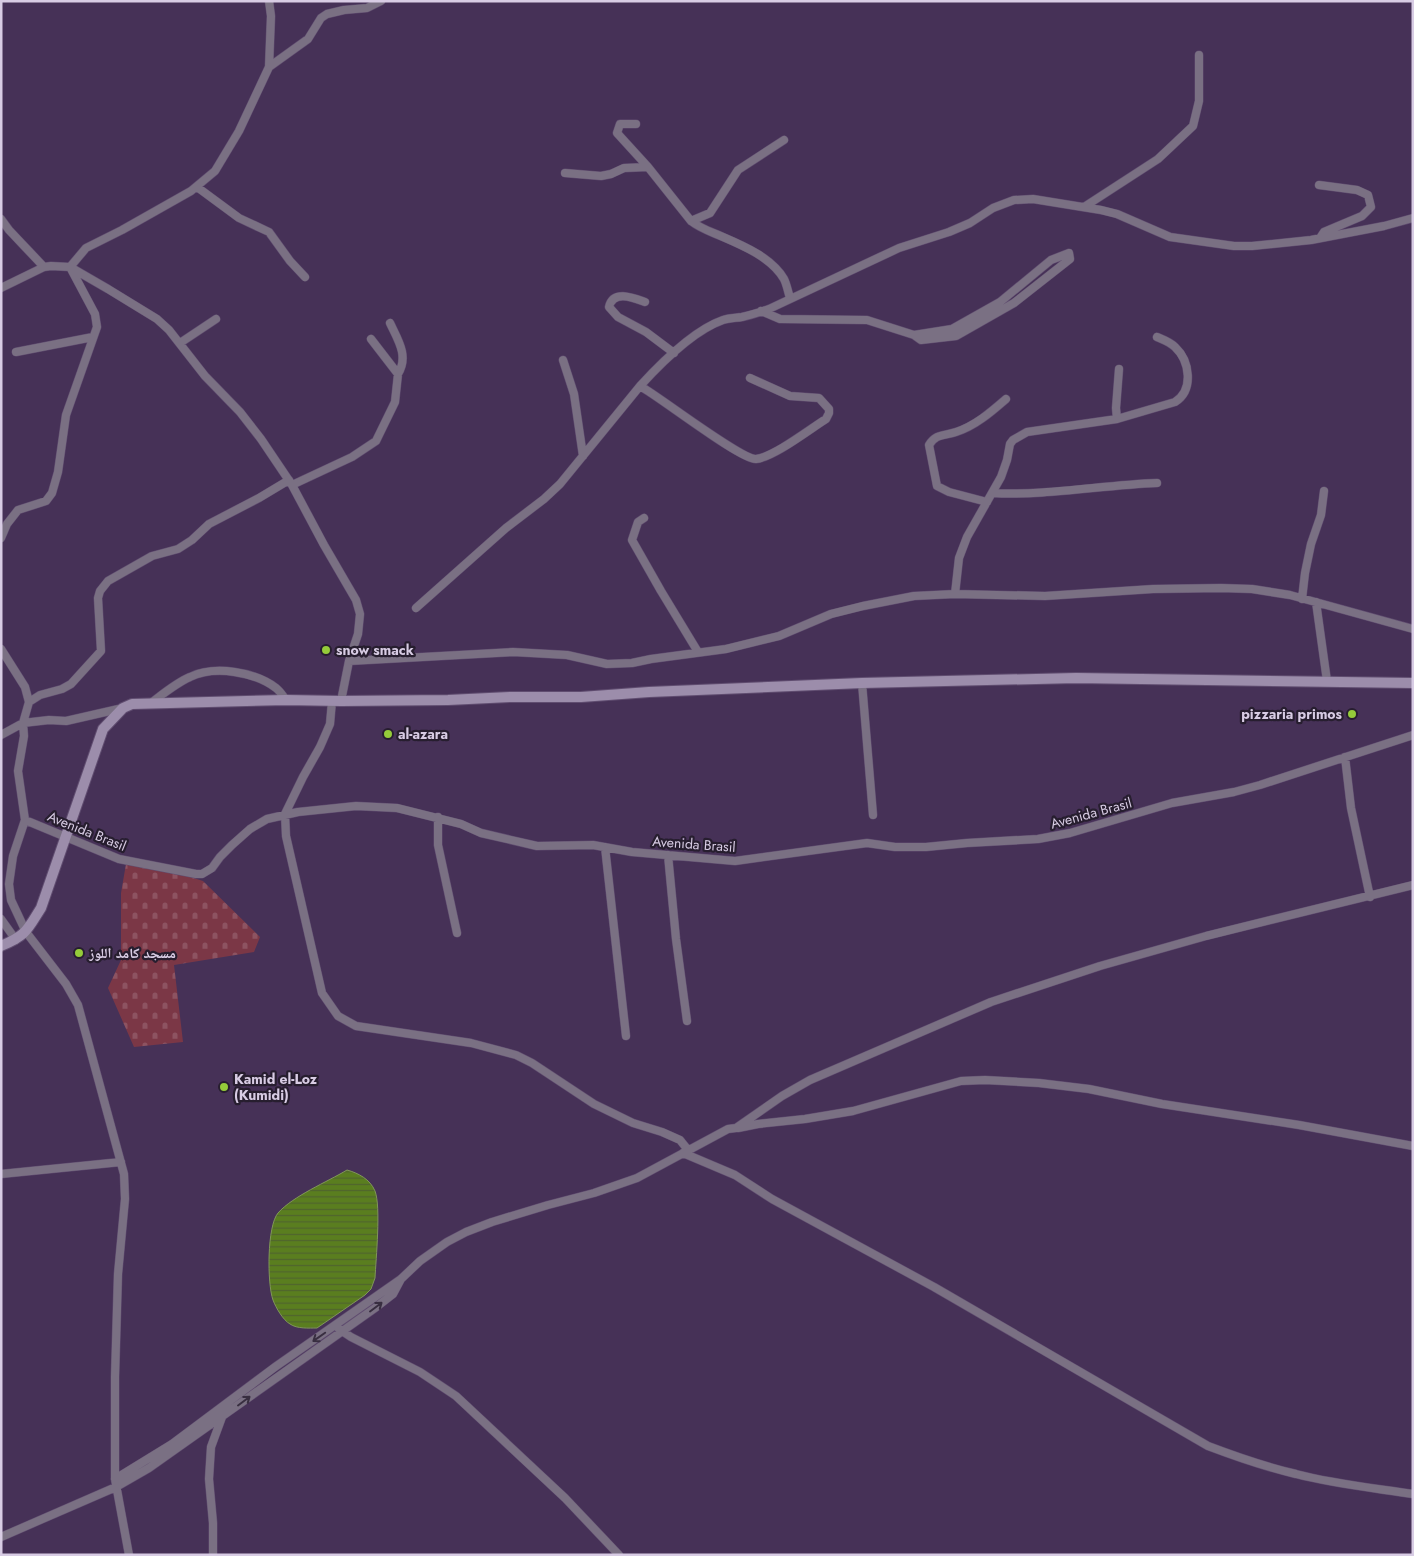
<svg xmlns="http://www.w3.org/2000/svg" width="1414" height="1556" font-family="Jost,'Noto Naskh Arabic',sans-serif">
  <style>
    .cemetery { fill: url(#cemetery-stones) }
    .water { fill: url(#water-rules); stroke: #80955a }
    .lines { fill: none; stroke-linecap: round; stroke-linejoin: round }
    .minor-casing { stroke: #604d70; stroke-width: 9 }
    .secondary-casing { stroke: #604d70; stroke-width: 12 }
    .minor { stroke: #7a7083; stroke-width: 8 }
    .secondary { stroke: #9c8dab; stroke-width: 10 }
    .oneway { stroke: #382e40 }
    .poi-dot { fill: #95cc3a; stroke: #271e2f; stroke-width: 2 }
    .labels { text-anchor: middle; stroke-width: 4.5; stroke-linejoin: round; paint-order: stroke }
    .poi-label { font-size: 14px; font-weight: bold; fill: #d8cce4; stroke: #271e2f; text-anchor: start }
    .street-label { font-size: 14px; fill: #d8cce4; stroke: #271e2f }
  </style>
  <defs>
    <pattern id="cemetery-stones" width="16" height="16" patternUnits="userSpaceOnUse" patternTransform="scale(1.25)"><rect width="16" height="16" fill="#7b3746"/><path d="M2 7V4a2 2 0 0 1 4 0v3zM10 15v-3a2 2 0 0 1 4 0v3z" fill="#8d5361"/></pattern>
    <pattern id="water-rules" width="6" height="5" patternUnits="userSpaceOnUse" patternTransform="scale(1.25)"><rect width="6" height="5" fill="#5a7e1f"/><path d="M0 2.5h6" fill="none" stroke="#50642e"/></pattern>
  </defs>
  <rect width="100%" height="100%" fill="#463157"/>
  <path class="cemetery" d="M126 864 156 866 203 881 260 937 254 952 174 965 183 1042 134 1047 108 988 121 960V893Z"/>
  <path class="water" d="M347 1170C358 1173 370 1179 375 1191 381 1206 376 1259 375 1278L371 1289 365 1295 317 1328C309 1328 297 1329 290 1324 283 1320 276 1308 273 1300 267 1283 267 1226 278 1213 293 1196 327 1182 347 1170Z"/>
  <g class="lines">
    <g class="minor-casing">
      <path id="minor" d="M269 67 308 39 321 18 327 14 344 10 367 8 381 1
        M636 124H620L617 133 648 167
        M565 173 601 176 611 174 624 168 648 167 691 221C701 229 712 232 723 237 744 246 772 258 784 279 787 285 788 292 790 298
        M1319 185 1357 190 1368 195 1371 207 1362 216 1324 232 1320 238
        M197 187 239 218 269 232 290 261 305 277
        M1084 207 1158 159 1193 126 1199 101V55
        M1 219 9 230 44 267
        M691 221 710 213 738 170 784 140
        M70 267 86 248 122 230 191 191 215 171 239 131 269 67 271 16 269 1
        M1 288 44 267 51 266 70 267 108 289 157 319 169 330 205 376 240 412 261 439 292 485 324 545 356 600 360 614 358 634 349 661 341 701
        M645 302C634 298 613 289 609 307L618 317 646 332 674 353
        M761 311 780 319 867 320 914 335 921 340 956 336 1014 303 1070 259 1069 253 1051 260 1000 302 952 329 914 335
        M390 323C398 340 409 356 398 374
        M180 343 216 319
        M16 352 93 337
        M563 360 574 394 583 456
        M640 386C661 363 694 330 723 320 729 318 736 318 742 317 751 315 760 312 769 309L899 248 949 232 970 223 993 208 1014 200 1033 199 1101 210 1117 214 1170 237 1234 246H1252L1311 240 1384 226 1413 218
        M1117 419 1175 402C1194 390 1190 361 1175 347 1170 342 1164 340 1157 337
        M292 485 352 457 376 441 395 402 398 374 371 339
        M992 493C1047 496 1102 485 1157 483
        M987 502 949 492 937 486 929 445C936 433 945 436 956 432 975 426 991 412 1006 399
        M644 518 638 522 632 540 661 591 698 652
        M1 538 7 524 18 510 46 501 52 493 58 472 66 415 97 327 95 314 70 267
        M955 594 959 558 967 537 1001 477 1007 460 1010 444 1013 440 1027 432 1117 419 1116 408 1119 369
        M1302 599 1305 573 1311 544 1321 515 1324 491
        M1316 602 1327 681
        M416 608 506 528 544 499 560 484 640 386C660 397 741 460 756 459 774 457 810 429 826 419L829 413V409L819 398 790 396 750 378
        M1 649 25 687 29 702 23 723 24 736 18 771 25 820 13 856 9 884 11 900 26 932 66 984 78 1005 124 1174 125 1199 118 1274 115 1377V1479L129 1555
        M349 661 513 652 567 655 607 664 632 663 651 659 726 649 779 636 831 614 863 606 914 596 955 594 1045 596 1153 589 1221 588 1252 589 1290 595 1413 629
        M862 683 873 815
        M332 701 330 724 320 747 303 777 285 814 286 836 322 993 338 1016 356 1026 471 1043 516 1055 532 1063 594 1104 633 1123 662 1132 680 1140 688 1150
        M29 702 40 695 62 689 71 684 101 651 98 598 100 591 108 581 152 556 178 549 192 540 209 524 259 498 289 480
        M151 703C163 694 176 683 190 677 215 665 255 672 276 688 280 691 283 696 286 700
        M1 735 23 723 49 720 66 721 123 708
        M1345 757 1351 808 1370 897
        M438 817V845L457 933
        M25 820 119 859 196 874H202L212 868 220 857 232 845 250 829 267 819 298 812 356 806 397 808 461 824 481 833 537 846 593 845 632 852 735 861 867 843 895 847H926L967 843 1038 839 1070 833 1172 803 1234 792 1260 785 1413 735
        M605 847 626 1036
        M668 855 676 939 687 1021
        M1 919 16 940
        M738 1128 758 1124 805 1119 853 1111 961 1081 985 1080 1039 1083 1089 1089 1162 1104 1299 1125 1413 1146
        M683 1153 735 1175 772 1199 934 1287 1208 1446C1237 1457 1266 1467 1296 1474 1334 1484 1374 1488 1413 1494
        M1 1174 121 1162
        M339 1329 351 1337 420 1372 456 1396 565 1498 619 1555
        M115 1479 172 1444 275 1367 401 1279 420 1261 447 1242 466 1232 492 1222 548 1205 594 1193 637 1178 728 1129 736 1128 782 1096 810 1080 991 1002 1100 966 1206 936 1413 885
        M1 1537 116 1487 149 1468 375 1308 393 1294 401 1279
        M213 1555V1523L209 1479 211 1447 222 1417"/>
    </g>
    <g class="secondary-casing">
      <path id="secondary" d="M1 946C27 935 27 930 41 908L103 729 123 708 132 704 286 700 341 701 448 700 510 697H581L649 692 862 683 1076 678 1413 683"/>
    </g>
    <use href="#minor" class="minor"/>
    <use href="#secondary" class="secondary"/>
  </g>
  <defs><path id="oneway-shaft" d="M-6 0H5M1.5-3L5.5 0L1.5 3" fill="none" stroke-width="1.6" stroke-linecap="round" stroke-linejoin="round" transform="scale(1.25)"/></defs>
  <g class="oneway">
    <use href="#oneway-shaft" transform="translate(376 1307) rotate(-37)"/>
    <use href="#oneway-shaft" transform="translate(319 1337) rotate(145)"/>
    <use href="#oneway-shaft" transform="translate(244 1401) rotate(-37)"/>
  </g>
  <g class="poi-dot">
    <circle cx="326" cy="650" r="5"/>
    <circle cx="1352" cy="714" r="5"/>
    <circle cx="388" cy="734" r="5"/>
    <circle cx="79" cy="953" r="5"/>
    <circle cx="224" cy="1087" r="5"/>
  </g>
  <g class="labels">
    <g class="poi-label">
      <text x="336" y="655">snow smack</text>
      <text x="1342" y="719" text-anchor="end">pizzaria primos</text>
      <text x="398" y="739">al-azara</text>
      <text x="89" y="958">مسجد كامد اللوز</text>
      <text x="234" y="1084">Kamid el-Loz<tspan x="234" dy="16">(Kumidi)</tspan></text>
    </g>
    <g class="street-label">
      <text transform="translate(1091 813) rotate(-15)" y="5">Avenida Brasil</text>
      <text transform="translate(87 831) rotate(22)" y="5">Avenida Brasil</text>
      <text transform="translate(694 844) rotate(4)" y="5">Avenida Brasil</text>
    </g>
  </g>
  <rect width="1414" height="1556" fill="none" stroke="#d8cce4" stroke-width="5"/>
</svg>
